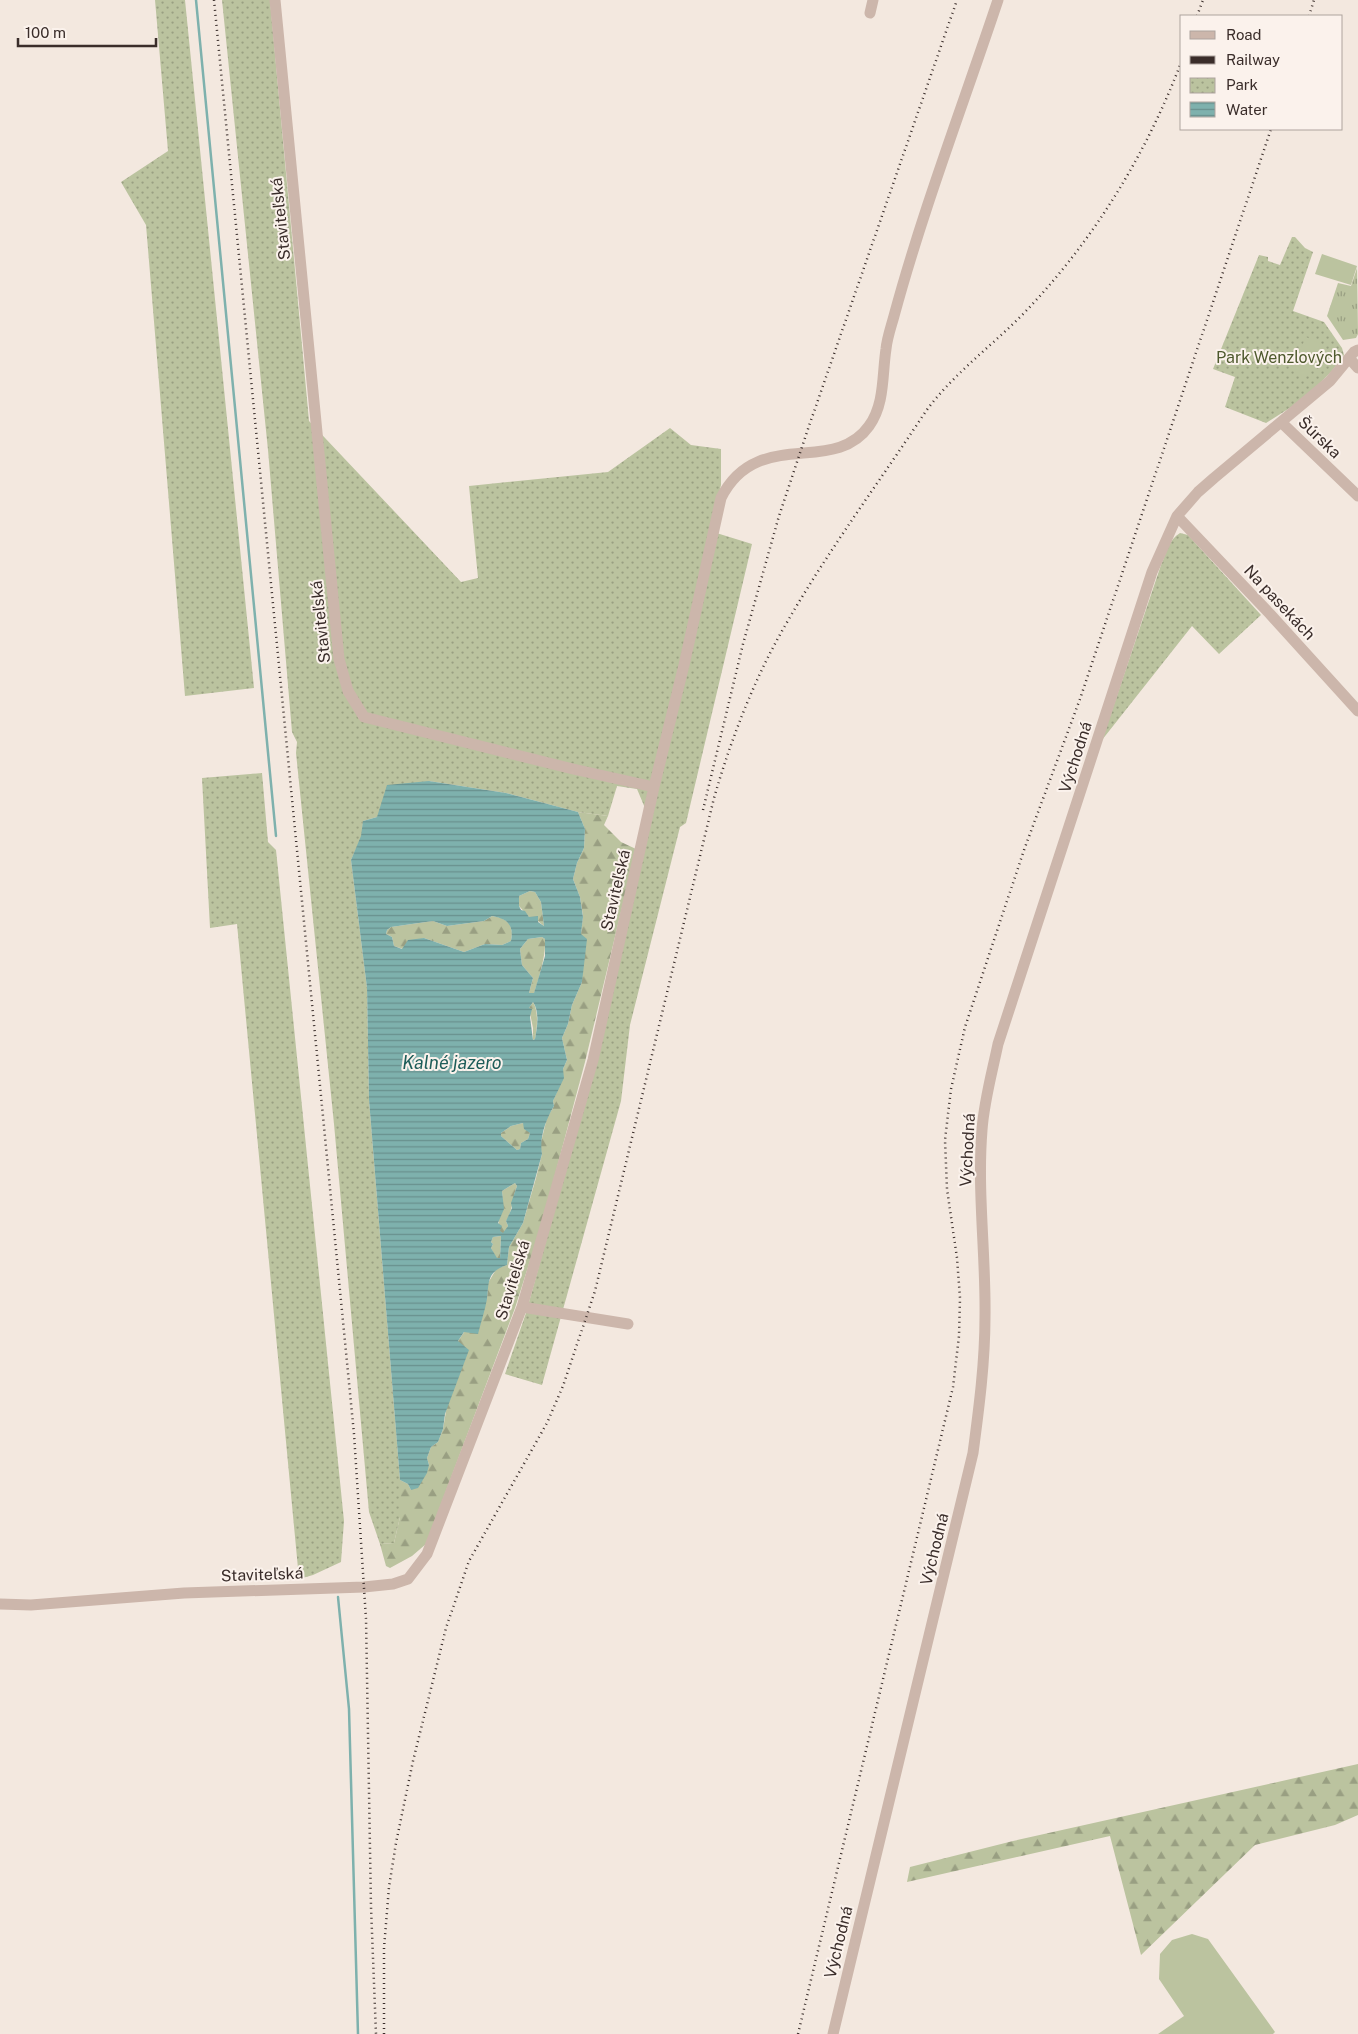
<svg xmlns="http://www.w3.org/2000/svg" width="1358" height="2034" font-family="'Public Sans',sans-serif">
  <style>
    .grass { fill: url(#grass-tufts) }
    .forest { fill: url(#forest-firs) }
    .park { fill: url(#park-dots) }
    .pitch { fill: #bbc39f }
    .water { fill: url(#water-rules); fill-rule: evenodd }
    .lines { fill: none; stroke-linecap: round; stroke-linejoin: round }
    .stream { stroke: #7eb1ad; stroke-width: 2.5 }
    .street { stroke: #ccb6ab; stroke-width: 11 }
    .rail { stroke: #3a2d2a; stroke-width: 2.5; stroke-dasharray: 1 4; stroke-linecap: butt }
    .labels { text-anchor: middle; stroke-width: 4; stroke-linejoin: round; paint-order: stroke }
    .street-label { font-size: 16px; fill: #3a2d2a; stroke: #fbf2ec }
    .park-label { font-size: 16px; fill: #4e592d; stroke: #fbf2ec }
    .water-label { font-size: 18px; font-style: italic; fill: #1e5d59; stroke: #fbf2ec }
  </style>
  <defs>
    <pattern id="grass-tufts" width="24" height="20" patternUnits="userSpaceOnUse" patternTransform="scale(1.25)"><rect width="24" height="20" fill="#bbc39f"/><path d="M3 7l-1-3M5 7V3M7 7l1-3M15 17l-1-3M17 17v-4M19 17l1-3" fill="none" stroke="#999f82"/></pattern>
    <pattern id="forest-firs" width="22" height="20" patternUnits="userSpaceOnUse" patternTransform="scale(1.25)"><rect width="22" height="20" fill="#bbc39f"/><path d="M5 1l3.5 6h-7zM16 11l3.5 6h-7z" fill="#999f82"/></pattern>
    <pattern id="park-dots" width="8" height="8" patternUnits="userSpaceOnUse" patternTransform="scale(1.25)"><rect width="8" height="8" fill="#bbc39f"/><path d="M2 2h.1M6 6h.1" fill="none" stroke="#999f82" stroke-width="1.8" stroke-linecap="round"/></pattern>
    <pattern id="water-rules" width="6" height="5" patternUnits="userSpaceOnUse" patternTransform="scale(1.25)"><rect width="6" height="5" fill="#7eb1ad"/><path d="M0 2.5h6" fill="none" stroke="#68908d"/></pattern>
  </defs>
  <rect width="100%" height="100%" fill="#f3e8df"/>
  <path class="grass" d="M1357 268 1358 334 1356 338 1343 340 1327 316 1338 283 1351 286Z"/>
  <path class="forest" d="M578 812 608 816 604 825 621 842 636 849 585 1062 543 1220 515 1308 426 1544 412 1556 390 1568 386 1566 380 1544 394 1543 400 1517V1480L408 1484 411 1490 429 1465 427 1458 431 1447 438 1442 443 1429 458 1341 487 1299 488 1283 497 1268 507 1265 509 1247 523 1223 536 1178 542 1154 540 1146 547 1118 554 1106 553 1101 563 1078V1069L567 1060 562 1038 568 1024 572 1005 582 982 581 934 583 916 580 897 573 879 577 863 584 848 585 829Z
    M530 891 535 892 541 902 544 926 533 917H529L519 906V896Z
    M492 916 502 918 510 924 512 933 511 941 502 945 485 944 464 952 424 938 403 949 394 946 392 937 386 934 387 930 391 927 433 921 447 926 484 921Z
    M542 937 545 939C546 957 539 976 534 994L529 993 533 978 522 965 520 949 528 939Z
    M533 1002C539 1012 537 1028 535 1039L533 1040V1028L529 1008Z
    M523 1123 530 1133 528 1139 521 1143 520 1149 517 1150 501 1136V1133L511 1126Z
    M515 1183 517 1186C512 1198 513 1211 506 1221L508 1226 504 1234 499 1231C497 1217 504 1205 502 1191Z
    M501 1236 500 1258H496L491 1248 493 1244 491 1242 493 1237Z
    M1358 1764V1815L1335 1825 1255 1845 1141 1955 1110 1836 907 1882 910 1867 1013 1841Z"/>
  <path class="park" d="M155 0H185L254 688 185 696 146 225 121 182 168 151Z
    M222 0H270L309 421 461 582 478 578 469 486 608 472 670 428 691 445 721 449V485L710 531 752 544 686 823 680 827 630 1025 621 1101 542 1385 505 1374 526 1313 595 1063 645 808 637 789 617 786 608 816 578 812 506 793 429 781 377 817 363 821 362 836 351 860 367 988 369 1100 401 1492 400 1517 394 1543 380 1544 369 1512 334 1124 296 753 297 742 292 732 268 450Z
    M1292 237H1295L1305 248 1313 252 1293 311 1324 322 1342 348 1344 355 1331 372 1304 399 1266 423 1225 407 1235 377 1213 369 1259 255 1268 257V261L1280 265Z
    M1180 533 1188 535 1261 615 1219 654 1192 626 1102 740 1161 565C1166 554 1169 539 1180 533Z
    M262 773 268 842 276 850 344 1521 341 1562 313 1575 299 1579 237 924 210 928 202 778Z"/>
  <path class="pitch" d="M1322 254 1357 266 1351 285 1315 274Z
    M1306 337 1321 344 1306 377 1291 370Z
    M1192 1934 1208 1939 1275 2032 1273 2034H1158L1184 2016 1159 1979 1160 1954 1172 1940Z"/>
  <path class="water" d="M429 781 506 793 578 812 585 829 584 848 577 863 573 879 580 897 583 917 581 934 587 939 582 982 572 1005 568 1024 562 1038 567 1060 563 1069 564 1078 553 1101 554 1106C546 1119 539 1138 542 1154L523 1223 509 1247 507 1265C487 1272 489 1281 487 1299 485 1310 481 1322 478 1334L464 1332 458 1341 469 1350 445 1414 443 1429 438 1442 431 1447 427 1458 429 1465 427 1473 418 1488 411 1490 408 1484 400 1480 369 1100 367 988 351 860 361 836 363 821 377 817 387 785ZM530 891 535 892 541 902 544 926 538 922V916L529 917 525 911 521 910 519 906V896ZM492 916C508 919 514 925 511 941L502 945 485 944 464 952 424 938 408 940 402 949 394 946 392 937 386 934 387 930 391 927 433 921 447 926 484 921ZM542 937 545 939V956L534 993H529L533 978 522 965 520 949 528 939ZM533 1002C540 1012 537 1028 535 1039L533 1040 530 1017 532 1009 529 1008ZM523 1123 524 1129 530 1133 528 1139 521 1143 520 1149 517 1150 501 1136V1133L511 1126ZM515 1183 517 1186 511 1203 512 1208 506 1221 508 1226 503 1233 500 1231 502 1226 498 1223 504 1209 502 1191ZM501 1236 500 1258H497L491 1248 493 1244 491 1242 493 1237Z"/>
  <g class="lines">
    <path class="stream" d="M196 0 276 836
      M338 1597 349 1709 358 2034"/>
    <path class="street" d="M870 13 873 0
      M1349 358 1358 368
      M1282 423 1358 496
      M1177 516 1270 614 1358 711
      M654 787 684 665 721 498C757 426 834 476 869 426 885 404 882 375 886 349 887 338 891 327 894 316 923 209 963 105 998 0
      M522 1307 628 1324
      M0 1604 31 1605 184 1593 364 1587 393 1584 408 1579 427 1554 522 1307 593 1060 654 787 573 769 364 717 348 691 339 659 275 0
      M833 2034 973 1453C979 1408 985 1362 985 1317 986 1255 977 1192 982 1130 984 1101 992 1073 998 1044L1152 572 1177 516 1198 492 1214 478 1330 381 1354 352 1358 350"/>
    <path class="rail" d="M214 0 354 1434 366 1619 371 1907 376 2034
      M1197 16 1203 0
      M1309 16 1314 0
      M703 810 743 644 779 516 809 426 957 0
      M384 2034V1948L389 1887 396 1843 413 1761 446 1628 469 1561 547 1423 563 1386 595 1291 714 798C730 743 750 690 777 640 821 560 876 487 926 411 954 373 992 346 1025 312 1094 240 1147 153 1182 60
      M798 2034 953 1387 959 1336 960 1298 957 1258 947 1189 945 1140 951 1089 965 1027 1024 850 1080 699 1271 129"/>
  </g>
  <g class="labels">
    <g class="street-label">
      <text transform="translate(280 219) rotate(-96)" y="6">Staviteľská</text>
      <text transform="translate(1320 437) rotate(44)" y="6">Šúrska</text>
      <text transform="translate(1280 602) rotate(47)" y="6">Na pasekách</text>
      <text transform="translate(320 622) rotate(-96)" y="6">Staviteľská</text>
      <text transform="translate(1075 757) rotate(-72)" y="6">Východná</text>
      <text transform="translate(615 890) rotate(-77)" y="6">Staviteľská</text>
      <text transform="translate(967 1150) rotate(-87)" y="6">Východná</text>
      <text transform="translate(512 1280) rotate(-73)" y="6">Staviteľská</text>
      <text transform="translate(934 1549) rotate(-76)" y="6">Východná</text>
      <text transform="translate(262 1574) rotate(-2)" y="6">Staviteľská</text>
      <text transform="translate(838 1942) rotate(-76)" y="6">Východná</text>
    </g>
    <g class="park-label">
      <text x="1279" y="363">Park Wenzlových</text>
    </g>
    <g class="water-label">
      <text x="452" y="1069">Kalné jazero</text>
    </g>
  </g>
  <rect x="1180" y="15" width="162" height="115" fill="#fbf2ec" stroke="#aea39e"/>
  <rect x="1190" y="31" width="25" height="8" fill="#ccb6ab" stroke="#aea39e"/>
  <text x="1226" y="40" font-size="15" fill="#3a2d2a">Road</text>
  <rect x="1190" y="56" width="25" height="8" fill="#3a2d2a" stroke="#aea39e"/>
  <text x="1226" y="65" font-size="15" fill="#3a2d2a">Railway</text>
  <rect x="1190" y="78" width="25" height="15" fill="url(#park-dots)" stroke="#aea39e"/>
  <text x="1226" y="90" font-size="15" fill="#3a2d2a">Park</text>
  <rect x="1190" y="102" width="25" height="15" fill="url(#water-rules)" stroke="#aea39e"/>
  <text x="1226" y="115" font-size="15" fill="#3a2d2a">Water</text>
  <path d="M18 38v8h138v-8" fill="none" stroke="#3a2d2a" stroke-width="2.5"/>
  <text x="25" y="38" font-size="15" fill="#3a2d2a" stroke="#fbf2ec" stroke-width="4" paint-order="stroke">100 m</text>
</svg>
